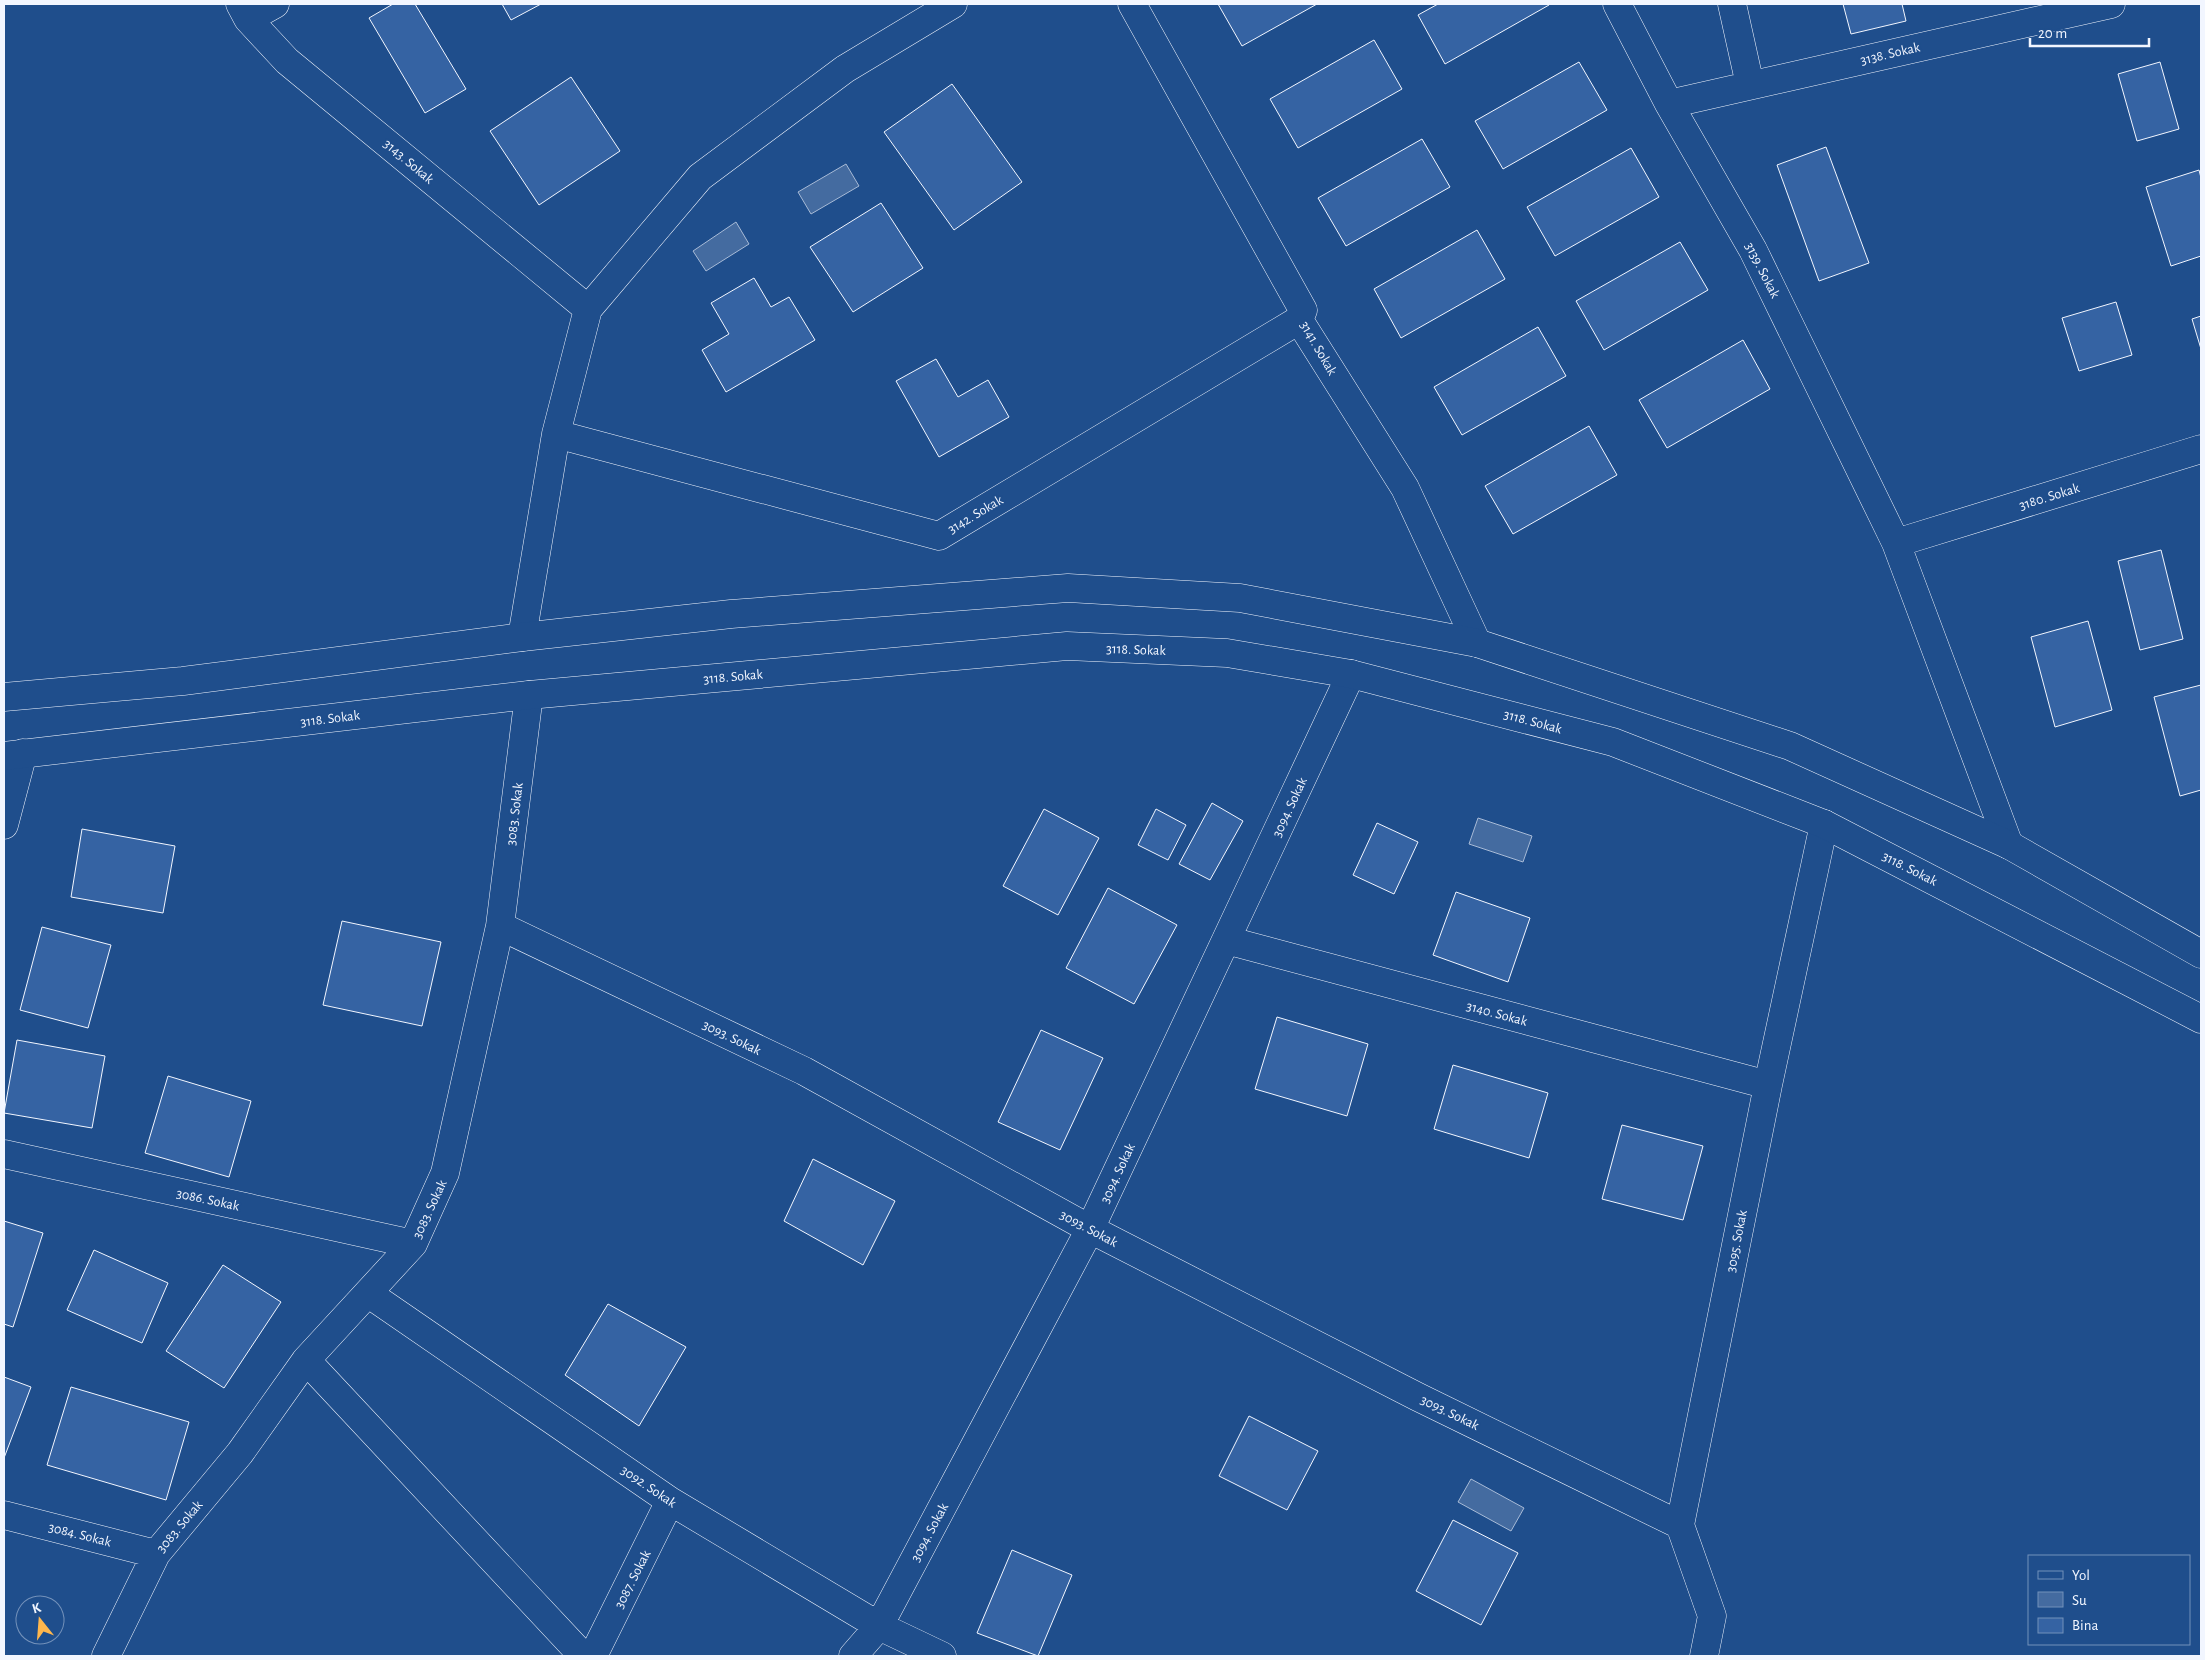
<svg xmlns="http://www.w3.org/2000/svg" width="2205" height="1660" font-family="'Alegreya Sans',sans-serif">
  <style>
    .water { fill: #446ba0; stroke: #a8bbd7 }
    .building { fill: #3563a3; stroke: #f2f6ff }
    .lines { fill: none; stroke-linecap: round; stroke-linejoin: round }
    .minor-casing { stroke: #f2f6ff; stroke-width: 29 }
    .secondary-casing { stroke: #f2f6ff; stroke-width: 29 }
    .minor { stroke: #1f4e8c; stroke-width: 28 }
    .secondary { stroke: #1f4e8c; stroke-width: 28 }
    .labels { text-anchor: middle; stroke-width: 4; stroke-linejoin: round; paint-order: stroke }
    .street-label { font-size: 14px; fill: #f2f6ff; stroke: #1f4e8c }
  </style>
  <rect width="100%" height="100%" fill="#1f4e8c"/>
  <path class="water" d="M846 164 859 186 811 214 798 192Z
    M736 222 749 244 706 271 693 251Z
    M1478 818 1532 836 1523 862 1469 844Z
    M1471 1479 1524 1508 1511 1531 1458 1502Z"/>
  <path class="building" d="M393 4H415L466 89 425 113 369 18Z
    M502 4H541L511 20Z
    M1218 4H1317L1242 46Z
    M1438 4H1549V5L1445 64 1418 15Z
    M1843 4H1902L1906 21 1851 34Z
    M1374 40 1402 89 1298 148 1270 99Z
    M1579 62 1607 110 1503 169 1475 121Z
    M2160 62 2179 129 2137 141 2118 74Z
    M571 77 620 151 539 205 490 131Z
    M952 84 1022 182 954 230 884 132Z
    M1422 139 1450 187 1346 246 1318 198Z
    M1826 147 1869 263 1819 281 1777 165Z
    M1631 148 1659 197 1555 256 1527 207Z
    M2199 170 2201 178V256L2171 266 2146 187Z
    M881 203 923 268 853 312 810 247Z
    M1477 230 1505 279 1401 338 1374 289Z
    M1680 242 1708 290 1604 350 1576 301Z
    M754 278 771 307 789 297 815 340 726 392 702 350 729 334 711 303Z
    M2116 302 2132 355 2079 371 2062 318Z
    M2201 316V349L2192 319Z
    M1538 327 1566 376 1462 435 1434 387Z
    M1743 340 1770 389 1667 448 1639 400Z
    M936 359 958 397 988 380 1009 417 939 457 896 381Z
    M1589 426 1617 475 1513 534 1485 486Z
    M2161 550 2183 639 2140 650 2118 561Z
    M2088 621 2112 710 2055 727 2031 637Z
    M2201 685V790L2180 796 2154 697Z
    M1212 803 1243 821 1210 880 1179 864Z
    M1044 809 1099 838 1058 915 1003 886Z
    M1156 809 1186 825 1168 860 1138 845Z
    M1377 823 1418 842 1394 894 1353 875Z
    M82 829 175 846 163 913 71 897Z
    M1108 888 1177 925 1134 1004 1066 968Z
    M1456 892 1530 918 1508 982 1433 955Z
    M342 921 441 942 422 1026 323 1005Z
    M42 927 111 945 88 1028 20 1010Z
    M1277 1017 1368 1044 1347 1116 1255 1089Z
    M1041 1030 1103 1058 1060 1150 998 1122Z
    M17 1040 105 1056 92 1128 4 1113Z
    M1453 1065 1548 1093 1529 1158 1434 1129Z
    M168 1076 251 1101 229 1177 145 1153Z
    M1622 1125 1703 1146 1683 1220 1602 1199Z
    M813 1159 895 1201 863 1265 784 1221Z
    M4 1221 43 1233 13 1327 4 1324Z
    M94 1250 168 1283 142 1343 67 1310Z
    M223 1265 281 1302 224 1388 166 1351Z
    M608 1304 686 1347 639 1426 565 1375Z
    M4 1377 31 1387 4 1458Z
    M71 1387 189 1422 166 1500 47 1465Z
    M1249 1416 1318 1451 1287 1510 1219 1476Z
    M1453 1520 1518 1553 1481 1625 1416 1591Z
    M1012 1550 1072 1575 1038 1656 977 1633Z"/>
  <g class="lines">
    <g class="minor-casing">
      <path id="minor" d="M240 4 248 19 287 61 588 309
        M1132 4 1303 310 1299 320 1405 488 1477 643
        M1617 4 1669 104 1753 250 1896 543 2009 845
        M1732 4 1750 85
        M248 19 275 4
        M1669 104 2111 4
        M556 434 939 536 1299 320
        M1896 543 2201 449
        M522 637 556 434 588 309 700 177 845 69 953 4
        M4 825 23 753
        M500 926 804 1071 1090 1229 1418 1397 1680 1525
        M1226 940 1768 1085
        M4 1154 413 1244
        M369 1294 670 1501 879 1626 942 1656
        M306 1360 583 1656
        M4 1515 156 1554
        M106 1656 156 1554 240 1453 306 1360 413 1244 445 1173 500 926 529 695
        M593 1656 670 1501
        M853 1656 879 1626 1090 1229 1351 674
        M1704 1656 1712 1616 1680 1525 1768 1085 1824 824"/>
    </g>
    <g class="secondary-casing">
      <path id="secondary" d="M4 697 183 681 522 637 731 614 1068 588 1240 598 1477 643 1790 746 2009 845 2201 954
        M4 756 529 695 1067 646 1227 653 1351 674 1613 742 1824 824 2201 1019"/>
    </g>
    <use href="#minor" class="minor"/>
    <use href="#secondary" class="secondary"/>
  </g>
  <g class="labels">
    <g class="street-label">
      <text transform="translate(1890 53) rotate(-13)" y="5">3138. Sokak</text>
      <text transform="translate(409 161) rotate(40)" y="5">3143. Sokak</text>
      <text transform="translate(1763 270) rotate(63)" y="5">3139. Sokak</text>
      <text transform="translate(1319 348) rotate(60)" y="5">3141. Sokak</text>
      <text transform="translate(2049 496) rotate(-17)" y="5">3180. Sokak</text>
      <text transform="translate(975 514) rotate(-31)" y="5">3142. Sokak</text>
      <text transform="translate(1136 649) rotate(2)" y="5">3118. Sokak</text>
      <text transform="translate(733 676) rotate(-5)" y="5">3118. Sokak</text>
      <text transform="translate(330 718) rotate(-7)" y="5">3118. Sokak</text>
      <text transform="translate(1533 721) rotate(15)" y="5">3118. Sokak</text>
      <text transform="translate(1289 807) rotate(-65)" y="5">3094. Sokak</text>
      <text transform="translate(514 814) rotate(-83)" y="5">3083. Sokak</text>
      <text transform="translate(1910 868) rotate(27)" y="5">3118. Sokak</text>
      <text transform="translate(1497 1013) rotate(15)" y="5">3140. Sokak</text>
      <text transform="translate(732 1037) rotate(26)" y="5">3093. Sokak</text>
      <text transform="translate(1117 1173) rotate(-65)" y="5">3094. Sokak</text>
      <text transform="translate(208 1199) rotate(12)" y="5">3086. Sokak</text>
      <text transform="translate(429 1209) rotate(-65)" y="5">3083. Sokak</text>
      <text transform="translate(1089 1228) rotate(28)" y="5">3093. Sokak</text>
      <text transform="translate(1736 1241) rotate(-79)" y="5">3095. Sokak</text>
      <text transform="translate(1450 1412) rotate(26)" y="5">3093. Sokak</text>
      <text transform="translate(649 1486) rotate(34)" y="5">3092. Sokak</text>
      <text transform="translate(179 1526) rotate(-50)" y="5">3083. Sokak</text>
      <text transform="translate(929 1532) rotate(-62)" y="5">3094. Sokak</text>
      <text transform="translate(80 1534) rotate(14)" y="5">3084. Sokak</text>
      <text transform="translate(632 1579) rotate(-63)" y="5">3087. Sokak</text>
    </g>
  </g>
  <rect width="2205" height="1660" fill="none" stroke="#f2f6ff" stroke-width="10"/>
  <rect x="2028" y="1555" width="162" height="90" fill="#1f4e8c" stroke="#7391ba"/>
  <rect x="2038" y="1571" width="25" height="8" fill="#1f4e8c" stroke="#7391ba"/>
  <text x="2072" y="1580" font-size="15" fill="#f2f6ff">Yol</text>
  <rect x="2038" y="1592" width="25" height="15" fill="#446ba0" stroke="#7391ba"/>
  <text x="2072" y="1605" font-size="15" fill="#f2f6ff">Su</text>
  <rect x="2038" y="1618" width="25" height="15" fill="#3563a3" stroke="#7391ba"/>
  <text x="2072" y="1630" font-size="15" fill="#f2f6ff">Bina</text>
  <g transform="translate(40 1620) rotate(343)"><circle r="24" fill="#1f4e8c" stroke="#7391ba"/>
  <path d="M0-4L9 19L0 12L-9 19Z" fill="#ffb74d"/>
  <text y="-8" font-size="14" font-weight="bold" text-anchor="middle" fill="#f2f6ff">K</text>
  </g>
  <path d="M2030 38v8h119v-8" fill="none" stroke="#f2f6ff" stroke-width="2.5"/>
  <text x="2038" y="38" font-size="15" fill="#f2f6ff" stroke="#1f4e8c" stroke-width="4" paint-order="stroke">20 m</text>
</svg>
